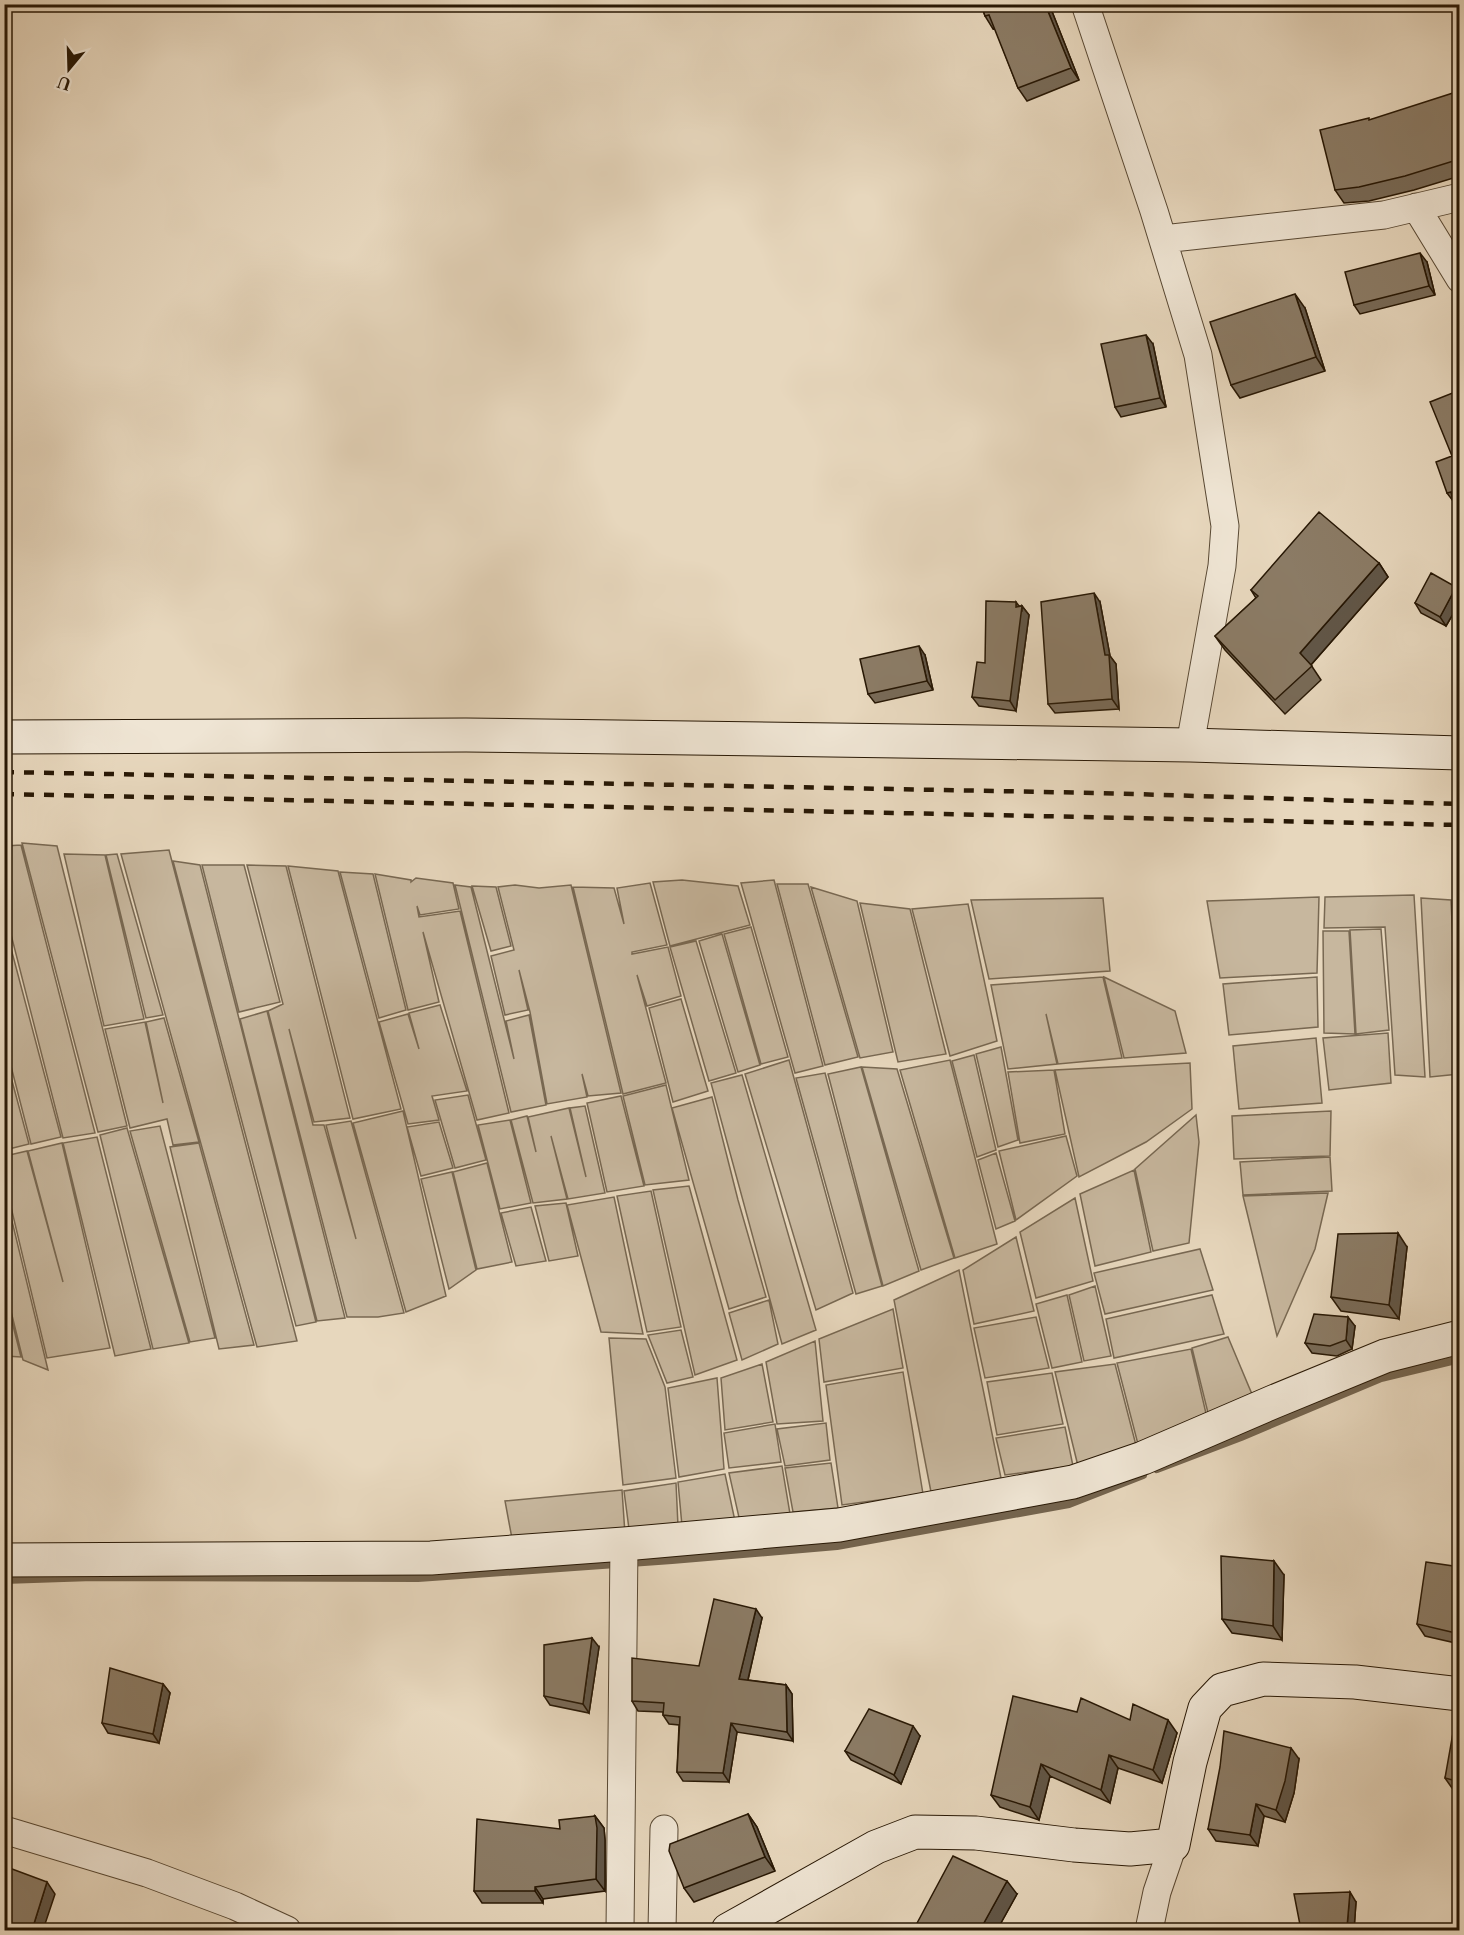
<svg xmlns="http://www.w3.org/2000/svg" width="1464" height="1935" font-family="'Libre Caslon Text',serif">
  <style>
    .green { fill: #c7b79e; stroke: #786852; stroke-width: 1.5 }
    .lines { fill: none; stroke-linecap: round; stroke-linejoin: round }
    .stream { stroke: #74644e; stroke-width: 8 }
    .street-casing { stroke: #584833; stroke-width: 29 }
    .secondary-casing { stroke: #281805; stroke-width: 35 }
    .street { stroke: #efe5d4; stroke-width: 27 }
    .secondary { stroke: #efe5d4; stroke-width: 33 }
    .rail { stroke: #281805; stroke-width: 4.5; stroke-dasharray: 10 10; stroke-linecap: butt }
    .wall { fill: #786a57; stroke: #281805; stroke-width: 1.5 }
    .shaded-wall { fill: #615647; stroke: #281805; stroke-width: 1.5 }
    .building { fill: #8b7b65; stroke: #281805; stroke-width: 1.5 }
  </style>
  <rect width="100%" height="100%" fill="#e7d7bd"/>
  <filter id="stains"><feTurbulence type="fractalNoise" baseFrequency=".00333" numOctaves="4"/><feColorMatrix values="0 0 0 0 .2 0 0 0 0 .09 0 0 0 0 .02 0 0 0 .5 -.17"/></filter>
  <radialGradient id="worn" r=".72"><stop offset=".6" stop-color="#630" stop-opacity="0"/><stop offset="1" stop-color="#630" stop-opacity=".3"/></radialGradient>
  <path class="green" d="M22 843 57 846 127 1126 98 1132Z
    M21 845 95 1133 63 1138 5 911V846Z
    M169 850 297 1341 257 1347 121 854Z
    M64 854 105 855 144 1019 104 1026Z
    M117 854 163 1015 146 1018 106 855Z
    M173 861 200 865 316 1322 296 1326Z
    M202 865H244L280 1002 239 1012Z
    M247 865 286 866 350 1118 314 1122 289 1029 313 1125H324L356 1239 326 1125 351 1121 404 1313 378 1317H347L268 1011 283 1004Z
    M288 866 338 871 401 1109 353 1119Z
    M340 872 373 874 406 1010 379 1018Z
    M375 874 411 880V882L416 878 453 883 459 909 420 915 417 906 419 917 460 911 509 1113 477 1120 423 932 439 1002 408 1010Z
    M682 880 738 886 750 925 670 946 653 882Z
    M774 880 823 1066 795 1073 741 883Z
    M650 883 667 945 632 952V954L668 947 681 996 647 1006 637 975 666 1083 623 1094 573 887 614 888 624 924 617 888Z
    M777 884H808L858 1057 825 1065Z
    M455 885 471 887 514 1059 506 1021 529 1015 546 1105 511 1112Z
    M515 885 539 888 571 885 621 1093 588 1096 582 1074 587 1097 547 1104 530 1012 519 970 528 1010 505 1015 491 956 514 950 498 887Z
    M472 886 496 887 511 946 491 951Z
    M811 887 857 901 893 1052 860 1058Z
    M1414 895 1425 1077 1395 1075 1385 927 1324 928 1325 897Z
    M1319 897 1317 973 1220 978 1207 901Z
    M1103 898 1110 971 989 979 971 900Z
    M1421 898 1451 900 1459 1074 1430 1077Z
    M860 903 910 909 946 1054 898 1062Z
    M968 904 997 1041 950 1056 912 909Z
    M1452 907H1459V1034Z
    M4 922 61 1137 31 1144 5 1043Z
    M751 927 788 1057 761 1064 724 934Z
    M1381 929 1389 1030 1356 1034 1350 930Z
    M1323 931H1349L1355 1034 1324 1033Z
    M722 934 760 1065 738 1072 699 941Z
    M696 941 736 1073 709 1081 670 947Z
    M1103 977 1122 1058 1058 1064 1046 1014 1057 1064 1008 1069 991 985Z
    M1104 977 1175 1011 1186 1053 1124 1058Z
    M1317 977 1318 1027 1229 1035 1223 984Z
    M681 999 708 1091 673 1102 649 1008Z
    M440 1005 467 1091 432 1096 439 1120 408 1124 379 1022 408 1014 419 1049 409 1013Z
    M267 1011 345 1318 317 1321 240 1019Z
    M164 1018 199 1142 173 1145 167 1119 130 1128 105 1029 145 1022 163 1103 146 1022Z
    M1388 1033 1391 1083 1329 1090 1323 1038Z
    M1316 1038 1322 1103 1239 1109 1233 1046Z
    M1001 1047 1018 1140 998 1147 976 1054Z
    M4 1051 29 1144 5 1150H4Z
    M974 1055 996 1150 977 1157 952 1061Z
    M789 1060 853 1293 816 1310 745 1074Z
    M950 1060 997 1244 955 1258 900 1070Z
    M1190 1063 1192 1109 1146 1142 1079 1177 1055 1070Z
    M861 1067 919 1271 883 1286 828 1074Z
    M862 1067 897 1069 954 1258 921 1270Z
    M1054 1070 1065 1134 1020 1143 1008 1072Z
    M825 1073 882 1286 856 1294 796 1078Z
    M742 1075 816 1330 782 1344 711 1083Z
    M666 1085 689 1180 645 1185 623 1096Z
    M468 1095 486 1160 455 1168 435 1100Z
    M621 1096 644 1186 607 1192 587 1103Z
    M712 1097 738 1200 766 1297 729 1309 672 1108Z
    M585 1106 605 1193 568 1199 551 1136 567 1199 533 1203 511 1120 527 1116 536 1152 528 1117 569 1108 586 1177 570 1108Z
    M403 1111 446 1296 406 1312 353 1123Z
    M1331 1111 1330 1156 1234 1159 1232 1116Z
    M1196 1115 1199 1142 1189 1243 1153 1251 1135 1169Z
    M510 1120 531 1203 500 1209 478 1125Z
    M439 1122 453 1168 421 1176 407 1127Z
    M160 1126 215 1338 190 1342 130 1131Z
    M127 1128 189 1343 153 1349 100 1135Z
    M1066 1136 1077 1176 1016 1220 999 1151Z
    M97 1137 151 1349 115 1356 63 1143Z
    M62 1143 110 1348 47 1358 5 1182V1156L27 1151 63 1282 28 1151Z
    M199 1143 254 1345 219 1349 170 1147Z
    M996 1153 1015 1221 996 1229 978 1160Z
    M1330 1157 1332 1191 1243 1195 1240 1162Z
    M487 1163 512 1262 477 1269 453 1172Z
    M1134 1170 1151 1252 1095 1266 1080 1194Z
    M452 1172 476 1270 449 1289 421 1179Z
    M689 1186 737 1360 695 1375 653 1190Z
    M651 1191 681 1327 647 1332 617 1196Z
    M4 1192H5L48 1370 23 1360 5 1287Z
    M1328 1193 1315 1249 1277 1336 1243 1196Z
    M614 1197 643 1334 601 1332 567 1205Z
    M1075 1198 1093 1281 1036 1298 1020 1232Z
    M566 1203 578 1256 549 1261 535 1206Z
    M531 1207 546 1261 516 1266 501 1213Z
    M1016 1237 1034 1311 974 1324 963 1270Z
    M1200 1249 1213 1290 1105 1314 1094 1273Z
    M959 1270 1001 1478 931 1492 894 1300Z
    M1095 1286 1111 1356 1084 1361 1069 1295Z
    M5 1294 21 1357 5 1356Z
    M1067 1295 1082 1362 1052 1368 1036 1304Z
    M1212 1295 1224 1334 1114 1358 1106 1319Z
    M769 1300 778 1344 742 1360 729 1313Z
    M893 1309 903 1368 824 1382 819 1339Z
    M1036 1317 1049 1368 985 1378 974 1328Z
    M681 1330 693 1377 667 1383 648 1335Z
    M1228 1337 1254 1399 1210 1421 1192 1348Z
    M609 1338 646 1339 665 1387 676 1478 623 1485Z
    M815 1341 823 1421 777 1424 766 1362Z
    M1191 1349 1208 1422 1140 1452 1117 1363Z
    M762 1364 773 1422 725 1430 721 1378Z
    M1115 1364 1138 1453 1078 1466 1055 1372Z
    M903 1372 923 1494 842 1505 826 1385Z
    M1052 1373 1063 1424 997 1435 987 1382Z
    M717 1378 724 1469 679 1477 668 1388Z
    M826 1423 830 1460 785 1466 777 1429Z
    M775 1424 781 1462 729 1468 724 1433Z
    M1065 1427 1073 1466 1005 1475 996 1438Z
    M831 1463 838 1508 793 1512 785 1468Z
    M782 1466 790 1514 740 1522 729 1473Z
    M725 1474 735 1521 682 1526 678 1482Z
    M676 1483 678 1526 629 1529 624 1491Z
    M622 1490 625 1534 513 1544 505 1501Z"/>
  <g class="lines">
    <path class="stream" d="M1157 1469 1241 1437 1381 1378 1460 1359
      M4 1580 93 1577 418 1578 672 1560 837 1546 1069 1504 1143 1475"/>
    <g class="street-casing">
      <path id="street" d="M1085 4 1154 211 1198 355 1225 526 1222 566 1190 745
        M1416 207 1460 279
        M1163 239 1384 215 1460 197
        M4 1830 147 1873 235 1906 287 1930
        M620 1930 624 1544
        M662 1930 664 1829
        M1149 1930 1157 1892 1173 1845"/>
    </g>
    <g class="secondary-casing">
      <path id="secondary" d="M4 737 466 735 1190 745 1460 753
        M4 1560 431 1558 624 1544 839 1525 1073 1482 1143 1458 1273 1402 1385 1356 1460 1337
        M728 1930 876 1847 915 1832 976 1833 1074 1845 1130 1849 1173 1845 1190 1762 1205 1708 1222 1690 1263 1679 1355 1682 1460 1694"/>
    </g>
    <use href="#street" class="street"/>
    <use href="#secondary" class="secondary"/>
    <path class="rail" d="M4 772 1099 793 1460 804
      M4 794 1460 825"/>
  </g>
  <path class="wall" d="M981 4H1056L1057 7 1051 9 1079 80 1027 101 1018 88 995 28 993 29 985 16Z
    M1460 103V176L1414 190 1369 201 1344 203 1335 190 1370 120Z
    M1427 262 1435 295 1360 314 1354 305Z
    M1305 308 1325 371 1240 398 1231 385Z
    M1153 344 1166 407 1121 417 1115 407Z
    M1460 390 1453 501 1447 493Z
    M1379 563 1388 577 1311 665 1321 680 1285 714 1225 650 1215 636 1256 598 1251 590Z
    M1456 587 1460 592V602L1446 626 1421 613 1415 603Z
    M1100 602 1110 656 1116 664 1119 709 1055 713 1048 704Z
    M1019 606H1022L1029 615 1016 711 979 706 972 697Z
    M1460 643V674L1453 665Z
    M925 655 933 690 875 703 868 694Z
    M1407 1247 1399 1319 1341 1311 1331 1297Z
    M1355 1326 1352 1349 1337 1356 1312 1353 1305 1343Z
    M1460 1567V1644L1425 1636 1417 1624Z
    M1284 1575 1282 1640 1232 1633 1222 1619Z
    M762 1618 748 1680 786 1685 792 1694 793 1741 737 1732 729 1782 683 1781 677 1772 679 1725 669 1724 663 1715V1712L638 1711 632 1701 699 1666Z
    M599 1647 589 1713 550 1705 544 1696Z
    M163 1684 170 1693 159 1743 108 1733 102 1723Z
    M1077 1712 1130 1720 1177 1733 1162 1783 1118 1768 1110 1803 1050 1776 1039 1820 1000 1807 991 1795Z
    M1460 1728V1789L1452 1788 1445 1778Z
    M920 1736 901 1784 851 1760 845 1751Z
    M1299 1759 1294 1793 1285 1822 1264 1816 1258 1846 1216 1841 1208 1829Z
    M748 1814 757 1827 775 1871 694 1902 684 1888Z
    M595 1816 604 1828 605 1840V1891L543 1899V1903H482L474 1891 560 1829Z
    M1017 1894 997 1930H920L916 1925Z
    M1356 1902 1354 1930H1301Z"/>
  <path class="shaded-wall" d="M1045 4H1047L1051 9 1079 80 1071 68Z
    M1453 93 1460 103V114Z
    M1420 253 1427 262 1435 295 1429 286Z
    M1295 294 1305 308 1325 371 1316 357Z
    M1146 335 1153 344 1166 407 1160 398Z
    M1379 563 1388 577 1309 667 1300 653Z
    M1456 587 1460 592V602L1446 626 1440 617Z
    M1094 593 1100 602 1110 656 1116 664 1119 709 1112 699Z
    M1016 602 1022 610V606L1029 615 1016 711 1010 701Z
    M919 646 925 655 933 690 927 681Z
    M1398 1233 1407 1247 1399 1319 1389 1305Z
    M1348 1317 1355 1326 1352 1349 1346 1340Z
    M1274 1561 1284 1575 1282 1640 1273 1626Z
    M756 1609 762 1618 746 1688 739 1679Z
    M592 1638 599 1647 589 1713 583 1704Z
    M163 1684 170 1693 159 1743 153 1734Z
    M786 1685 792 1694 793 1741 787 1732Z
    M4 1718 9 1724 4 1735Z
    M1168 1720 1177 1733 1162 1783 1153 1770Z
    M731 1723 737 1732 729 1782 723 1773Z
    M913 1726 920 1736 901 1784 894 1775Z
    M1291 1748 1299 1759 1294 1793 1285 1822 1276 1810Z
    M1109 1755 1118 1768 1110 1803 1101 1790Z
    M1041 1764 1050 1776 1039 1820 1030 1807Z
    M1256 1804 1264 1816 1258 1846 1250 1835Z
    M748 1814 757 1827 775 1871 765 1857Z
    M595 1816 604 1828 605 1840V1891L596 1879Z
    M1007 1881 1017 1894 997 1930H980Z
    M47 1882 55 1894 43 1930H32Z
    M535 1887 543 1899V1903L535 1891Z
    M1350 1892 1356 1902 1354 1930H1349L1347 1927Z"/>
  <path class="building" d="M981 4H1045L1071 68 1018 88 989 15 985 16Z
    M1453 93 1460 114V159L1405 176 1359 187 1335 190 1320 130 1369 118V120Z
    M1420 253 1429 286 1354 305 1345 272Z
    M1295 294 1316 357 1231 385 1210 322Z
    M1146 335 1160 398 1115 407 1101 344Z
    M1460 390V538L1451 492 1447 493 1436 462 1452 456 1430 402Z
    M1319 512 1379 563 1300 653 1312 666 1275 700 1215 636 1258 596 1251 590Z
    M1431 573 1456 587 1440 617 1415 603Z
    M1094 593 1105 655H1109L1112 699 1048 704 1041 602Z
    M986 601 1016 602V607L1022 606 1010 701 972 697 977 662 985 663Z
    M1460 643V667L1453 665Z
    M919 646 927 681 868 694 860 659Z
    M1398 1233 1389 1305 1331 1297 1338 1234Z
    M1314 1314 1348 1317 1346 1340 1330 1346 1305 1343Z
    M1221 1556 1274 1561 1273 1626 1222 1619Z
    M1426 1562 1460 1567V1634L1417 1624Z
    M714 1599 756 1609 739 1679 786 1685 787 1732 731 1723 723 1773 677 1772 680 1717 663 1715 664 1703 632 1701V1658L699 1666Z
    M592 1638 583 1704 544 1696V1645Z
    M110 1668 163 1684 153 1734 102 1723Z
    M1013 1696 1077 1712 1081 1698 1130 1720 1133 1704 1168 1720 1153 1770 1109 1755 1101 1790 1041 1764 1030 1807 991 1795Z
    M869 1709 913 1726 894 1775 845 1751Z
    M1454 1727 1460 1728V1782L1445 1778Z
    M1224 1731 1291 1748 1285 1781 1276 1810 1256 1804 1250 1835 1208 1829 1220 1767Z
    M748 1814 765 1857 684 1888 669 1851 670 1844Z
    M595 1816 597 1828 596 1879 535 1887V1891H474L477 1819 560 1829 559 1820Z
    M953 1856 1007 1881 980 1930H929L916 1925Z
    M4 1866 47 1882 32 1930H4Z
    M1350 1892 1347 1927 1318 1930H1301L1294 1894Z"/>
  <rect width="1464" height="1935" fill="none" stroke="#e7d7bd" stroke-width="24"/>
  <rect x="6" y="6" width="1452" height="1923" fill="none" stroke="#281805" stroke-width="3"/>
  <rect x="12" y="12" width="1440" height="1911" fill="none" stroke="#281805" stroke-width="1.5"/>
  <g transform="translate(69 69) rotate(199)" stroke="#efe5d4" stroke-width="4.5" paint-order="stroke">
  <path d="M0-4.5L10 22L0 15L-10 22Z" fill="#281805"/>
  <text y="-9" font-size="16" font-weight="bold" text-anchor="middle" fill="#281805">U</text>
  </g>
  <rect width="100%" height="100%" filter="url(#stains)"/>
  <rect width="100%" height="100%" fill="url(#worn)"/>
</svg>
